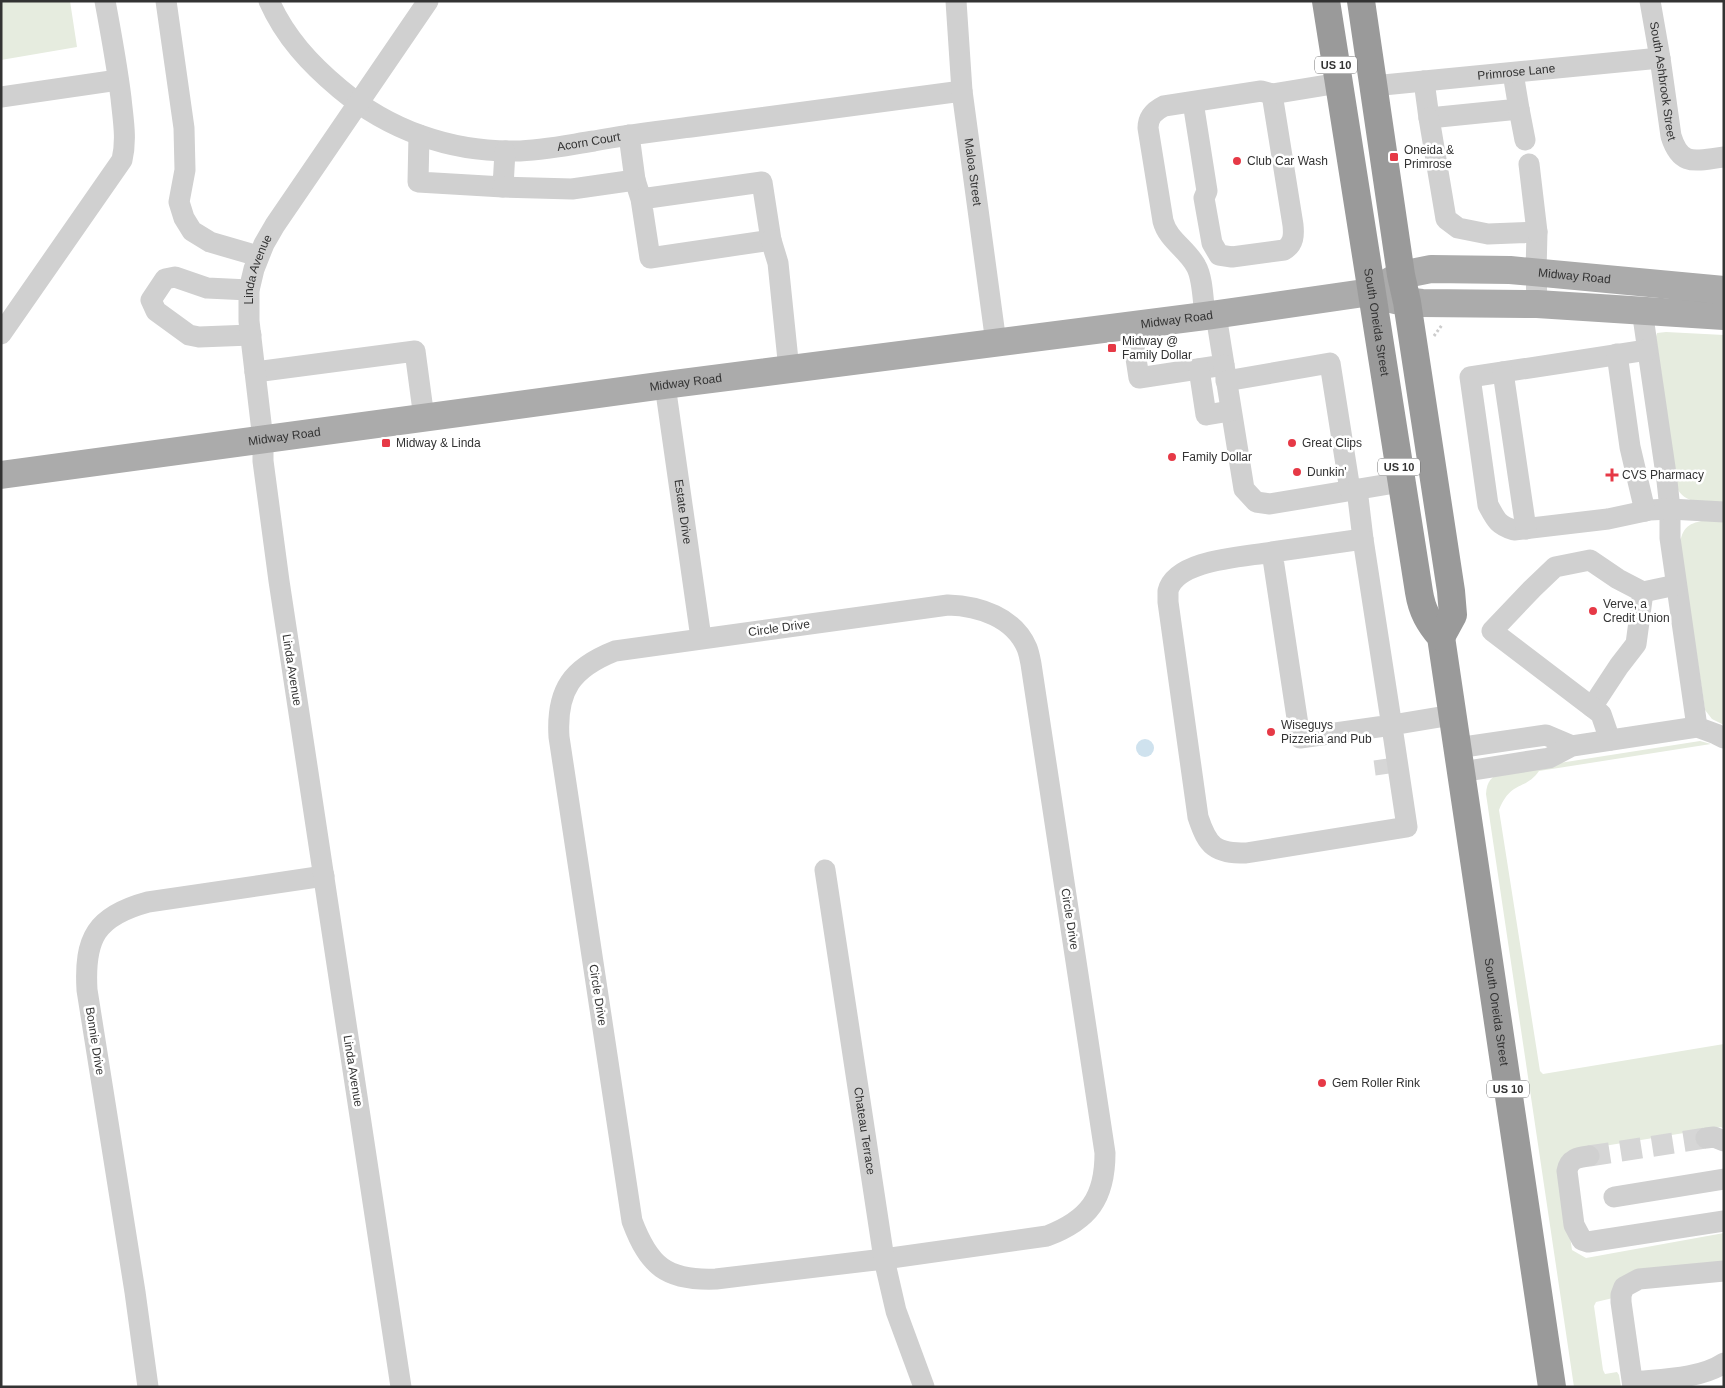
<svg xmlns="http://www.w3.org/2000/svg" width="1725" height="1388" font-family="Arial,sans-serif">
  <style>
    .green { fill: #e6ecdf }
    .water { fill: #cfe2ee }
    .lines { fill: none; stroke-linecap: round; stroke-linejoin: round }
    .minor-tunnel { stroke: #d6d6d6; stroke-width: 21; stroke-dasharray: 21 11; stroke-linecap: butt }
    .path { stroke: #cdcdcd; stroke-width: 3; stroke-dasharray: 2.5 2.5; stroke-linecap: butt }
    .minor { stroke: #d0d0d0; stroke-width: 21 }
    .major { stroke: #ababab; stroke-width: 28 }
    .highway { stroke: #9a9a9a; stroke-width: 28 }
    .poi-dot { fill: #e63946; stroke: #fff; stroke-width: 2 }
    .labels { text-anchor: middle; stroke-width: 5; stroke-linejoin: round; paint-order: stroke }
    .shield { fill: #fff; stroke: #707070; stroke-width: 1 }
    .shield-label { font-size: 11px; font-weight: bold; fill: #333 }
    .street-label { font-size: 12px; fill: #333; stroke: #fff }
    .poi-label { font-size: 12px; fill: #333; stroke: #fff; text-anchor: start }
  </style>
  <rect width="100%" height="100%" fill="#fff"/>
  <path class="green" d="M1 1H70L77 47 1 60Z
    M1666 332 1724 335V503C1708 502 1687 505 1678 490L1656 337 1657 333Z
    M1709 520 1724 521V725L1712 719 1705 710 1680 543C1683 525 1692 522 1709 520Z
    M1700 741 1711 744 1539 771C1525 791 1511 780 1499 810L1540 1071 1543 1074 1724 1044V1129L1721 1127 1567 1152 1560 1168 1572 1250 1586 1258 1724 1233V1261L1613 1298 1596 1302 1594 1306 1603 1370 1605 1374 1617 1372 1619 1375 1621 1387H1574L1486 794C1487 781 1491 777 1502 772Z"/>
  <path class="water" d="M1136 748a9 9 0 1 1 18 0a9 9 0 1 1-18 0Z"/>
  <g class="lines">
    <path class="minor-tunnel" d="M1384 759 1386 774
      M1589 1156 1706 1138"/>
    <path class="path" d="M1434 336 1442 325"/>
    <g class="minor">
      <path d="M166 1 184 128 185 170 179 202 184 218 192 231 210 242 258 256"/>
      <path id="s1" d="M269 1C285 37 310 64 340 89 389 130 450 152 515 151 541 151 568 145 594 141 626 135 659 131 691 127 782 115 872 103 962 91"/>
      <path id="s2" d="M956 1 962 91 996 343"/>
      <path id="s3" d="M1650 1 1660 58 1671 136C1681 168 1696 160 1724 157"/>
      <path d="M1424 81 1429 118 1519 109 1513 73"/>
      <path id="s4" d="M1373 86 1660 58"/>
      <path d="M1 97 118 80"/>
      <path d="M1193 102 1207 191 1204 198 1212 243 1219 255 1232 257 1284 250C1294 244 1294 235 1293 225L1272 94"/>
      <path d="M1519 109 1525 140"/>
      <path d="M1429 118 1446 219 1458 228 1488 234 1537 232 1536 272 1537 304"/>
      <path d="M419 135 418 182 503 187 505 151"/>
      <path d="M1529 164 1537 232"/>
      <path d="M635 180 641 199 650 258 771 240 762 182 641 199"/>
      <path d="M503 187 572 189 635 180 629 135"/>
      <path d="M771 240 778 263 789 370"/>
      <path d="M249 290 207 288 175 277 165 279 151 300 156 311 189 335 199 337 251 335"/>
      <path d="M1642 310 1667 481 1670 509V538L1697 727 1716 734 1724 738"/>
      <path d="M1205 316C1203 302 1203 278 1196 266 1187 249 1168 240 1163 221L1148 128C1148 117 1154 111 1164 106L1261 91 1272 94 1339 83"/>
      <path d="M1131 326 1139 378 1224 365 1216 315"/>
      <path d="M1 334 122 160C127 139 123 119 121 98 117 66 111 33 105 1"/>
      <path d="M1647 350 1470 377 1488 505C1496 520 1498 525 1514 530L1608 519 1650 510 1670 509 1724 512"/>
      <path d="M1617 354 1630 447 1645 511"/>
      <path d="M1224 365 1244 489 1256 502 1270 504 1401 482"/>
      <path d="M1199 369 1206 415 1230 411"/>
      <path d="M255 372 415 351 424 418"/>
      <path d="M1503 372 1526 529"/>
      <path d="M1226 381 1330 363 1350 490"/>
      <path id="s5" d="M665 385 701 638"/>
      <path d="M1357 489 1363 539"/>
      <path d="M1272 552C1246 557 1176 559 1168 591 1168 594 1168 599 1168 602L1198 817C1208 847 1215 853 1246 853L1407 827 1394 740C1384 673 1373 606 1363 539L1272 552 1300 738 1392 725 1452 715"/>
      <path d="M948 605C979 606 1014 617 1027 648 1029 653 1030 659 1031 664L1105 1153C1105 1198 1089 1220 1047 1236L884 1259 716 1279C666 1281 649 1266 632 1221L559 737C556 690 572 668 615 651Z"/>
      <path d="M1592 707 1619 666 1636 644 1643 592"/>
      <path d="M1610 740 1601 714 1492 631 1532 589 1555 567 1590 560 1618 579 1643 592 1676 585"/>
      <path d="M1457 748 1546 735 1572 746"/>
      <path d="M1461 772 1549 758 1572 746 1697 727"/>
      <path id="s6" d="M825 870 884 1259 896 1311 924 1387"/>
      <path d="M1706 1138 1714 1137 1724 1141"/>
      <path d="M1589 1156C1578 1157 1569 1159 1567 1171L1574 1225 1582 1240 1588 1242 1724 1221"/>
      <path d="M1614 1197 1724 1179"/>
      <path d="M1633 1382C1661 1379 1700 1379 1724 1363"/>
      <path d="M148 1387 135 1292 87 990C84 938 96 916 148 902L324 876"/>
      <path id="s7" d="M401 1387 279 581 263 461V440L249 321V290L254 269 264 244 275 225 428 1"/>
      <path d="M1633 1387 1621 1302V1295L1624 1287 1639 1279 1724 1271"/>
    </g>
    <g class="major">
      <path d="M1384 297 1395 300 1422 303 1537 304 1724 316"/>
      <path id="s8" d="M1 475 665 385 1205 316 1371 292 1401 275 1431 269 1510 270 1724 290"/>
    </g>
    <g class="highway">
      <path id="s9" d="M1326 1 1419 592C1422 611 1429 623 1441 637L1552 1387"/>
      <path d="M1361 1 1401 275 1407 302 1451 591 1453 615 1441 637"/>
    </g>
  </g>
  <g class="poi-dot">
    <rect x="1389" y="152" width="10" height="10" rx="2.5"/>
    <circle cx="1237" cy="161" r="5"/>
    <rect x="1107" y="343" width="10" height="10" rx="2.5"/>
    <rect x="381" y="438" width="10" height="10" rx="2.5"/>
    <circle cx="1292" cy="443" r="5"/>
    <circle cx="1172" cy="457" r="5"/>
    <circle cx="1297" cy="472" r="5"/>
    <path d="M1609.5 467.5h5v5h5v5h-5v5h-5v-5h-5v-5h5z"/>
    <circle cx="1593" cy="611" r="5"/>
    <circle cx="1271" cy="732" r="5"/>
    <circle cx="1322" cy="1083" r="5"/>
  </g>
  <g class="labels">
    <g class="shield">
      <rect x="1315" y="56.5" width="42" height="17" rx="4"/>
      <rect x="1378" y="458.5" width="42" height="17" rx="4"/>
      <rect x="1487" y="1080.5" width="42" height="17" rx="4"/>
    </g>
    <g class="shield-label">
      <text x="1336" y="69">US 10</text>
      <text x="1399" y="471">US 10</text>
      <text x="1508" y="1093">US 10</text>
    </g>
    <g class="street-label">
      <text dy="4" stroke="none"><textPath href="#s4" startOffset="144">Primrose Lane</textPath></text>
      <text dy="4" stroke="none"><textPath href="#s3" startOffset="81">South Ashbrook Street</textPath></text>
      <text dy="4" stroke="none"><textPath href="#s1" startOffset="378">Acorn Court</textPath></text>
      <text dy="4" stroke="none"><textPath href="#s2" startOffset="172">Maloa Street</textPath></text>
      <text dy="4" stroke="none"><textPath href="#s7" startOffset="1130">Linda Avenue</textPath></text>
      <text dy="4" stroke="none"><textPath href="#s8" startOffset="1591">Midway Road</textPath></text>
      <text dy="4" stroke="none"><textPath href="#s8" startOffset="1186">Midway Road</textPath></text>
      <text dy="4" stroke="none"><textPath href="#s9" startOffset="325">South Oneida Street</textPath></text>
      <text dy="4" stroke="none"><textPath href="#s8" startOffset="691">Midway Road</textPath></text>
      <text dy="4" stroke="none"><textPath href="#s8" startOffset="286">Midway Road</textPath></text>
      <text dy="4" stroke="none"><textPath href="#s5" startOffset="128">Estate Drive</textPath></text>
      <text transform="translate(779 628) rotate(-8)" y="4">Circle Drive</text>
      <text transform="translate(292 670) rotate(81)" y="4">Linda Avenue</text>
      <text transform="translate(1070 919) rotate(81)" y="4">Circle Drive</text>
      <text transform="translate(598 995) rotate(81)" y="4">Circle Drive</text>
      <text dy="4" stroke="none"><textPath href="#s9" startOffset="1028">South Oneida Street</textPath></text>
      <text transform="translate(95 1041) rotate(81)" y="4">Bonnie Drive</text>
      <text transform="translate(353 1071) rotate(81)" y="4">Linda Avenue</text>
      <text dy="4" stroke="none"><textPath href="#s6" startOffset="264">Chateau Terrace</textPath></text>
    </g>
    <g class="poi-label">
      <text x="1404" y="154">Oneida &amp;<tspan x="1404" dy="14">Primrose</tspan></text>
      <text x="1247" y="165">Club Car Wash</text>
      <text x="1122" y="345">Midway @<tspan x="1122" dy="14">Family Dollar</tspan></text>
      <text x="396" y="447">Midway &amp; Linda</text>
      <text x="1302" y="447">Great Clips</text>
      <text x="1182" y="461">Family Dollar</text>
      <text x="1307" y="476">Dunkin'</text>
      <text x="1622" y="479">CVS Pharmacy</text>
      <text x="1603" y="608">Verve, a<tspan x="1603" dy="14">Credit Union</tspan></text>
      <text x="1281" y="729">Wiseguys<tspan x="1281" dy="14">Pizzeria and Pub</tspan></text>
      <text x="1332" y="1087">Gem Roller Rink</text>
    </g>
  </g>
  <rect width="1725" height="1388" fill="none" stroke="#333333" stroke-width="5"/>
</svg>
